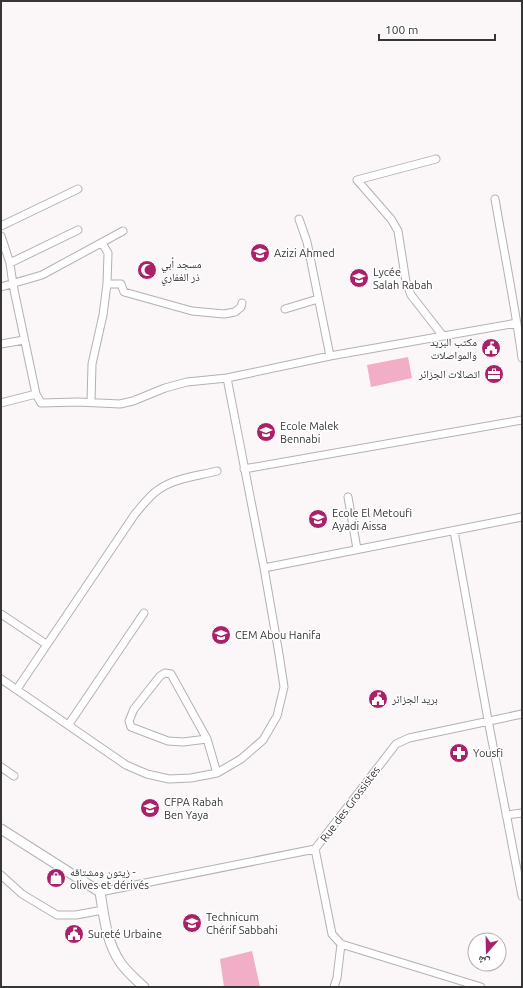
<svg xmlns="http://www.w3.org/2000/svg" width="523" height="988" font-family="Ubuntu,'Noto Naskh Arabic',sans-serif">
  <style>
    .green { fill: #f2adc7 }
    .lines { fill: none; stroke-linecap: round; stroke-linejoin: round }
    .minor-casing { stroke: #b5b0b2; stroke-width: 9 }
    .tertiary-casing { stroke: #b5b0b2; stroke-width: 11 }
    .minor { stroke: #fff; stroke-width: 7 }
    .tertiary { stroke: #fff; stroke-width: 9 }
    .labels { text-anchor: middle; stroke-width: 3; stroke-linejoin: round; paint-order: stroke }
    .poi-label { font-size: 11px; fill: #373636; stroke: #fff; text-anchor: start }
    .street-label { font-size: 11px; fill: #373636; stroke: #fff }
  </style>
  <rect width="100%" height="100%" fill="#fbf7f8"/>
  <path class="green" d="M408 357 412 378 371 387 367 365Z
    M252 951 260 987H224L220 959Z"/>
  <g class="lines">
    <g class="minor-casing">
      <path id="minor" d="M436 159 357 180 391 219 398 231 406 282 411 295 443 336
        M495 199C504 252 515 305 522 358
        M299 219 307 242 330 356
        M1 226 78 189
        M1 236 10 263 13 285 36 394 41 403 78 402 120 404 133 401 165 388 187 382 227 378 330 356 517 323
        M10 263 78 230
        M107 284H121L124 292 192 311 224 314 235 312 241 307 242 303
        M1 287 42 275 123 231
        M285 309 318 299
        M1 344 24 340
        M91 402 92 364 103 315 107 284 108 253 102 243
        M1 403 36 394
        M244 469 522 420
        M348 497 357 549
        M454 531 488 720 522 896
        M264 568 522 517
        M1 614 46 644
        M1 679 126 765 147 774 169 779 191 778 217 773 241 759 263 740 277 716 284 687 279 654 264 568 227 378
        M17 689 135 514C142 506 149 496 158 490 174 478 198 476 217 471
        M69 724 144 613
        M207 739 183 742 168 741 131 727 129 721 134 709 160 676 165 673 171 674 207 739 217 773
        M1 767 14 776
        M506 815 522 813
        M315 849 332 934 341 944 481 987
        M1 875 22 894 57 915H76L103 910
        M100 892 315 849 396 744 409 738 522 714
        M334 987 337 978 341 944"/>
    </g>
    <g class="tertiary-casing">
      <path id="tertiary" d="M1 829 100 892C104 916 106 941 120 962 126 971 135 979 144 987"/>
    </g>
    <use href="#minor" class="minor"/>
    <use href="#tertiary" class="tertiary"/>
  </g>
  <defs>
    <g id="school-disc" transform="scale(1)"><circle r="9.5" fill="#a92269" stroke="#fff"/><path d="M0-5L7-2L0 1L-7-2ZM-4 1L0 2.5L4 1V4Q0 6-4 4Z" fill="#fff"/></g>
    <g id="mosque-disc" transform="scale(1)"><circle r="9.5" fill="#a92269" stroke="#fff"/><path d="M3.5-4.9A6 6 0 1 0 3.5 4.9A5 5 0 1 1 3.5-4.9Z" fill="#fff"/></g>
    <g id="civic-disc" transform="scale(1)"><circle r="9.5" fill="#a92269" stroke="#fff"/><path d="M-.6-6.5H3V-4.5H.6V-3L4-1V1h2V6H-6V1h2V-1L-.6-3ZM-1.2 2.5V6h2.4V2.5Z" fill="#fff"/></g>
    <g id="office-disc" transform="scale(1)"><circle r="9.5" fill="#a92269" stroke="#fff"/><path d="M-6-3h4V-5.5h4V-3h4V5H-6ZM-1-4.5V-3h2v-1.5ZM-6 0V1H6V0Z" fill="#fff"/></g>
    <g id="pharmacy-disc" transform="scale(1)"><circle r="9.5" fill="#a92269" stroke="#fff"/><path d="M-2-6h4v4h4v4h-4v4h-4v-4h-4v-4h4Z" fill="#fff"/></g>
    <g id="university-disc" transform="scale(1)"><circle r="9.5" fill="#a92269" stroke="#fff"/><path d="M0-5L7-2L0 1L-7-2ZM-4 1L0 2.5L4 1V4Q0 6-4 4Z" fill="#fff"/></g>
    <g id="shop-disc" transform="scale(1)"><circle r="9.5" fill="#a92269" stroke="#fff"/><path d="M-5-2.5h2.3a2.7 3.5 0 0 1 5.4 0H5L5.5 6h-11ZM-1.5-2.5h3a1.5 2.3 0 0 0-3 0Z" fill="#fff"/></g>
  </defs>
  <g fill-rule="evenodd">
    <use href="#school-disc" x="260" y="253"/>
    <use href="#mosque-disc" x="147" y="270"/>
    <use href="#school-disc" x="359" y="278"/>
    <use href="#civic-disc" x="491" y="348"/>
    <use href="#office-disc" x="494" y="374"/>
    <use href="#school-disc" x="266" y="432"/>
    <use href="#school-disc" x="318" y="519"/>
    <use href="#school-disc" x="221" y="635"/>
    <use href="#civic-disc" x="378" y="699"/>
    <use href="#pharmacy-disc" x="459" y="753"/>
    <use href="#university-disc" x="150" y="808"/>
    <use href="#shop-disc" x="56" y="878"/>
    <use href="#school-disc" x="192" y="923"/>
    <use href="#civic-disc" x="74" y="934"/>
  </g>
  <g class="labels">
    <g class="poi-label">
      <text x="274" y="257">Azizi Ahmed</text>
      <text x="161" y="268">مسجد أبي<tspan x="161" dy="13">ذر الغفاري</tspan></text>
      <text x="373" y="276">Lycée<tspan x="373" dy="13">Salah Rabah</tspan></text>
      <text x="477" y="346" text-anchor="end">مكتب البريد<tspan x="477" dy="13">والمواصلات</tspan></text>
      <text x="480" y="378" text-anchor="end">اتصالات الجزائر</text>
      <text x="280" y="430">Ecole Malek<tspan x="280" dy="13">Bennabi</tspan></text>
      <text x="332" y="517">Ecole El Metoufi<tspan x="332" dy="13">Ayadi Aissa</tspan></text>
      <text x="235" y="639">CEM Abou Hanifa</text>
      <text x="392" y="703">بريد الجزائر</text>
      <text x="473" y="757">Yousfi</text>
      <text x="164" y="806">CFPA Rabah<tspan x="164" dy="13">Ben Yaya</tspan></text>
      <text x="70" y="876">زيتون ومشتاقه -<tspan x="70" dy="13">olives et dérivés</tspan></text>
      <text x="206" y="921">Technicum<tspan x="206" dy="13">Chérif Sabbahi</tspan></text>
      <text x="88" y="938">Sureté Urbaine</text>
    </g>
    <g class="street-label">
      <text transform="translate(350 804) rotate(-53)" y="4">Rue des Grossistes</text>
    </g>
  </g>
  <rect width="523" height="988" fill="none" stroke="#373636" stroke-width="4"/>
  <g transform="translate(487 952) rotate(200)"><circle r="19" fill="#ffffff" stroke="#afafaf"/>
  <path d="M0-3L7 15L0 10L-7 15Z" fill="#a92269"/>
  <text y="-6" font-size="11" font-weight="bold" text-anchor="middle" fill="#373636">ش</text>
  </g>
  <path d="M379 34v6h116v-6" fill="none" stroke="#373636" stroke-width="2"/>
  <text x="385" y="34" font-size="12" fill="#373636" stroke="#ffffff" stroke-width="3" paint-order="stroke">100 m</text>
</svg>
